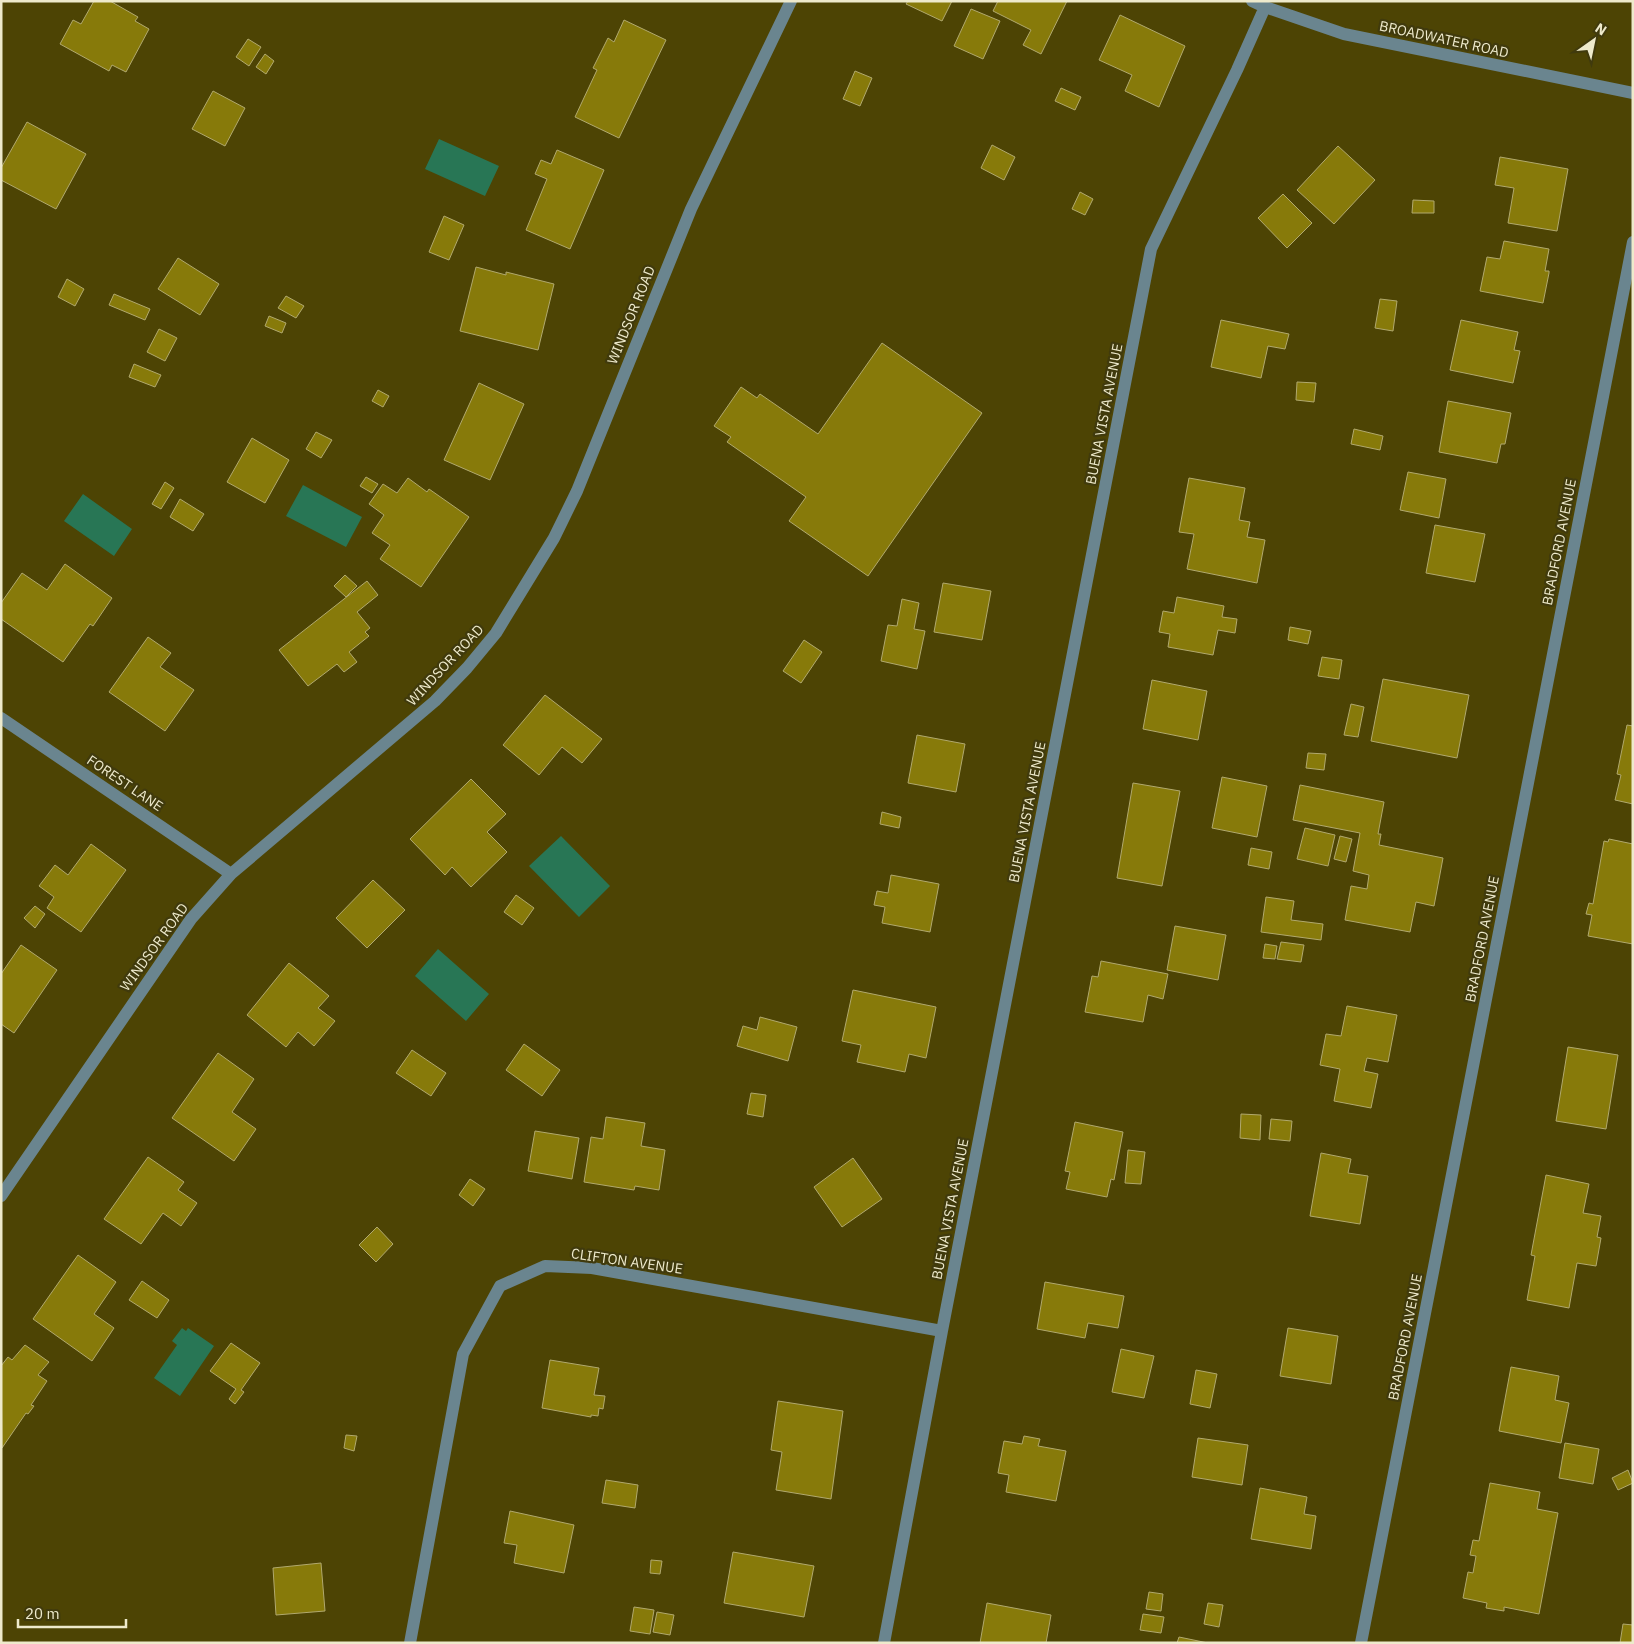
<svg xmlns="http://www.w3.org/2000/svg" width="1634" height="1644" font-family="'IBM Plex Sans',sans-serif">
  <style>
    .water { fill: #287655 }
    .building { fill: #877a0a; stroke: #b1a96e }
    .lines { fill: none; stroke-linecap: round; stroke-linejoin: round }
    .minor { stroke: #6a858f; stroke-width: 12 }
    .labels { text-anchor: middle; stroke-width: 4.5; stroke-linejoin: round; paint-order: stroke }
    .street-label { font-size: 14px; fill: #eeeacc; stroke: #403a0d }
  </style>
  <rect width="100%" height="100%" fill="#4d4404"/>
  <path class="water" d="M439 139 499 166 485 196 425 169Z
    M303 485 362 517 346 547 286 516Z
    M83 494 132 529 114 556 64 521Z
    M561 836 610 886 579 917 529 866Z
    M438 949 489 994 466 1021 415 976Z
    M182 1328 186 1331 188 1328 214 1346 180 1396 154 1378 177 1345 172 1341Z"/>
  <path class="building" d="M94 1H110L138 17 135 21 149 29 126 72 112 65 109 71 60 44 73 20 81 24Z
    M908 1H952L942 21 906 4Z
    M998 1H1067L1041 54 1023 45 1031 30 993 11Z
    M971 9 1000 21 983 59 954 46Z
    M1120 15 1185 46 1159 107 1125 91 1132 75 1099 60Z
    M624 20 666 40 619 138 575 117 597 70 593 68 608 38 614 42Z
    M248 39 261 47 249 66 236 57Z
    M265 54 274 61 266 74 256 67Z
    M855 71 872 78 860 106 843 99Z
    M1061 88 1081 97 1075 110 1055 101Z
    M213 91 245 108 225 146 192 129Z
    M27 122 86 154 56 209 1 180V168Z
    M992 145 1015 157 1004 180 981 168Z
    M1338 146 1375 180 1334 224 1297 190Z
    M557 150 604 170 570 249 526 230 547 179 535 174 541 160 551 164Z
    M1500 157 1568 169 1557 231 1508 223 1514 188 1495 185Z
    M1080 192 1093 199 1085 215 1072 209Z
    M1283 194 1312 223 1287 248 1258 218Z
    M1413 200 1434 201V213H1412Z
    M444 216 464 225 449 260 429 252Z
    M1504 241 1549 249 1545 271H1549V273L1543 303 1480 291 1487 257 1500 259Z
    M178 258 219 284 200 315 158 289Z
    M476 267 506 275V272L554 284 538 350 460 331Z
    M67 279 84 289 75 306 58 297Z
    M114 294 150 309 145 320 109 305Z
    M286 296 304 306 296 318 278 308Z
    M1380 299 1397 301 1393 331 1375 328Z
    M269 316 286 323 282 333 265 326Z
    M1221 320 1289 334 1285 349 1268 346 1261 378 1211 367Z
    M1461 320 1518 332 1514 350 1520 351 1513 383 1450 370Z
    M159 329 177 338 165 361 147 352Z
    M882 343 982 413 868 576 789 521 806 497 727 442 731 437 714 426 741 387 757 398 760 394 818 434Z
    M134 364 161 375 155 387 129 377Z
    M1297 382 1316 383 1314 402 1296 400Z
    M479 383 524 404 490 480 444 460Z
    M378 390 389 396 383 407 372 401Z
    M1448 401 1511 413 1505 444H1501L1497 463 1439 452Z
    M1354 429 1383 436 1380 450 1351 444Z
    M316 432 332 440 321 458 306 449Z
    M252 438 289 460 265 503 227 482Z
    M1408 472 1446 479 1439 518 1400 510Z
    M366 477 378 484 372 493 360 486Z
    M408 478 427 492 429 489 469 517 421 587 380 559 390 545 372 533 384 515 369 504 383 484 397 493Z
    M1189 478 1245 488 1239 520 1250 522 1247 537 1265 540 1257 583 1187 569 1194 534 1179 532Z
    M165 482 174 488 161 509 152 504Z
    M180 499 204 514 193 531 170 517Z
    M1435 525 1485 534 1475 582 1426 573Z
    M65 564 112 598 93 626 90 624 63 662 1 619V603L22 573 47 590Z
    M345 575 357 586 346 597 334 586Z
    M367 581 378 595 357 612 370 628 365 632 369 636 349 652 357 662 344 672 337 664 308 686 279 650Z
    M943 583 991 591 982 640 934 632Z
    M1177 597 1224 606 1222 617 1237 619 1235 633 1218 630 1213 655 1168 647 1170 634 1159 632 1163 611 1174 613Z
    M902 599 919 603 914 629 925 631 917 669 881 661 888 625 897 626Z
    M1290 627 1311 631 1308 644 1288 640Z
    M148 637 171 653 160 667 194 690 165 731 109 692Z
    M804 640 822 652 801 683 783 671Z
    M1322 657 1342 660 1339 679 1318 676Z
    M1383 679 1469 695 1457 758 1371 741Z
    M1152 680 1207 691 1198 740 1143 729Z
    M545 695 602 739 582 763 562 747 539 775 503 745Z
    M1351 704 1364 707 1358 737 1344 735Z
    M1627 725 1633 726V804L1615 800 1621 775 1617 774Z
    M917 735 965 744 956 792 908 783Z
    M1308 753 1326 754 1324 770 1306 768Z
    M1222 777 1267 786 1257 837 1212 828Z
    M471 779 506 814 487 832 507 852 471 887 452 867 445 875 410 839Z
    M1133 783 1180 791 1162 886 1117 878Z
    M1300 785 1384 802 1378 834H1381L1379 845 1443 858 1434 906 1416 902 1410 932 1345 920 1351 886 1367 889 1369 875 1353 871 1360 833 1293 820Z
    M882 812 901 817 899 828 880 824Z
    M1305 828 1335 835 1328 866 1297 859Z
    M1340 836 1352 839 1346 862 1334 859Z
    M1609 839 1633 844V944L1588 936 1592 915 1586 914 1589 903 1593 904 1604 841 1608 842Z
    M91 844 126 870 81 932 47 908 54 897 39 886 55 865 68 875Z
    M1251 848 1272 852 1269 869 1248 865Z
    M891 875 939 884 930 932 882 923 885 907 874 905 877 891 888 893Z
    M373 880 405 910 367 948 336 918Z
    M516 895 534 908 522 925 504 912Z
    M1266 897 1294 901 1291 920 1323 924 1321 940 1261 932Z
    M35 906 45 914 35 928 24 918Z
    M1175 926 1226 935 1218 980 1167 970Z
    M1281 942 1304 945 1301 962 1277 959Z
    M1265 944 1277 946 1275 959 1263 958Z
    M21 945 57 970 14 1033 1 1024V974Z
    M1101 961 1168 974 1163 999 1148 995 1143 1022 1085 1012 1092 976 1098 977Z
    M289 963 329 996 318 1008 335 1021 314 1046 298 1032 286 1047 247 1015Z
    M853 990 936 1007 926 1058 909 1054 905 1072 857 1062 861 1045 842 1041Z
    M1347 1006 1397 1015 1388 1062 1367 1058 1364 1071 1378 1074 1371 1108 1334 1101 1340 1069 1320 1065 1326 1034 1341 1036Z
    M760 1017 797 1027 788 1061 737 1046 743 1026 757 1030Z
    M524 1044 560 1070 542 1096 506 1070Z
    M1568 1047 1618 1055 1606 1129 1556 1121Z
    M412 1050 446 1073 431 1096 396 1073Z
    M218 1053 254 1079 232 1112 256 1129 234 1161 172 1118Z
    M751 1093 766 1095 763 1117 747 1114Z
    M1241 1114 1261 1115 1260 1140 1240 1138Z
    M606 1117 645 1123 641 1146 665 1150 659 1190 635 1186 634 1190 584 1182 591 1137 603 1139Z
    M1271 1119 1292 1121 1290 1141 1269 1139Z
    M1075 1122 1123 1132 1114 1180 1111 1179 1107 1197 1066 1189 1070 1172 1065 1171Z
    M535 1131 579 1138 572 1179 528 1171Z
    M1128 1150 1145 1152 1141 1184 1125 1183Z
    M1321 1153 1351 1159 1348 1173 1368 1176 1360 1224 1310 1216Z
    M148 1157 184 1182 178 1190 197 1203 181 1226 163 1213 141 1244 104 1219Z
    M853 1158 882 1199 842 1227 814 1187Z
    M1546 1175 1589 1184 1583 1213 1601 1216 1597 1237 1601 1238 1596 1266 1577 1263 1569 1308 1527 1300 1535 1256 1531 1255Z
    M470 1179 485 1189 473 1206 459 1195Z
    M377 1227 393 1244 376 1262 359 1245Z
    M78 1255 116 1282 94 1314 114 1328 92 1361 33 1319Z
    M142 1281 169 1300 157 1318 129 1300Z
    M1045 1282 1124 1296 1118 1328 1088 1323 1085 1338 1037 1329Z
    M1288 1328 1338 1336 1331 1384 1280 1376Z
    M231 1343 260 1363 241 1390 244 1392 235 1404 229 1399 236 1389 210 1371Z
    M25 1345 49 1362 38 1375 47 1381 31 1405 34 1406 28 1414 26 1413 2 1448 1 1366 8 1357 12 1360Z
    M1121 1349 1154 1356 1144 1398 1112 1392Z
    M550 1360 599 1368 594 1395 605 1396 603 1409 599 1408 598 1416 591 1415V1417L542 1408Z
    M1511 1367 1559 1376 1555 1400 1569 1403 1561 1443 1499 1431Z
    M1196 1370 1217 1374 1210 1408 1190 1404Z
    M778 1401 843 1411 831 1499 776 1490 782 1452 771 1450Z
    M346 1435 357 1436 354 1451 344 1448Z
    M1024 1436 1040 1439 1038 1446 1066 1451 1056 1501 1006 1492 1009 1475 998 1473 1004 1441 1022 1444Z
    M1198 1438 1248 1445 1242 1485 1192 1477Z
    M1565 1443 1599 1449 1593 1484 1559 1478Z
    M1628 1470 1633 1483 1618 1490 1612 1478Z
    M606 1480 638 1485 635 1508 602 1503Z
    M1490 1483 1540 1492 1537 1509 1558 1513 1539 1614 1504 1607V1611L1486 1608 1487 1603 1463 1598 1468 1572 1473 1573 1476 1556 1470 1555 1473 1540 1479 1541Z
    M1260 1488 1307 1497 1304 1514 1316 1516 1311 1549 1251 1539Z
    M510 1511 574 1525 564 1573 514 1563 517 1545 504 1543Z
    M733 1552 814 1566 804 1617 724 1603Z
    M651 1560 662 1561 660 1574 650 1573Z
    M321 1563 325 1611 276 1615 273 1568Z
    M1149 1592 1163 1594 1161 1611 1146 1609Z
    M987 1603 1051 1615 1046 1643H980Z
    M1208 1603 1223 1605 1219 1627 1204 1624Z
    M634 1607 654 1610 650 1634 630 1631Z
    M657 1612 674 1615 670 1635 653 1632Z
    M1143 1614 1164 1617 1161 1633 1140 1630Z
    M1623 1624 1633 1625V1643H1620Z
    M1179 1637 1208 1643H1177Z"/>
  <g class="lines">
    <path class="minor" d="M1252 1 1265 7 1344 34 1633 93
      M1 718 231 874
      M1 1196 191 919 231 874 435 701 467 668 496 633 554 538 577 491 691 209 791 1
      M410 1643 463 1354 500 1286 545 1266 592 1268 942 1331
      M884 1643 942 1331 1151 249 1237 70 1265 7
      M1361 1643 1633 242"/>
  </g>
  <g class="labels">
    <g class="street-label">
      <text transform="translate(1444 39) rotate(12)" y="5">BROADWATER ROAD</text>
      <text transform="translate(631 315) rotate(-68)" y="5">WINDSOR ROAD</text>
      <text transform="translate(1104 414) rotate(-79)" y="5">BUENA VISTA AVENUE</text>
      <text transform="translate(1559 542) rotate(-79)" y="5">BRADFORD AVENUE</text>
      <text transform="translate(445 665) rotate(-47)" y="5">WINDSOR ROAD</text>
      <text transform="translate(125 783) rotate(34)" y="5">FOREST LANE</text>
      <text transform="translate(1027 812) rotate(-79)" y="5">BUENA VISTA AVENUE</text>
      <text transform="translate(1482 939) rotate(-79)" y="5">BRADFORD AVENUE</text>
      <text transform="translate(154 947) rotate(-54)" y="5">WINDSOR ROAD</text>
      <text transform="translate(950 1209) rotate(-79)" y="5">BUENA VISTA AVENUE</text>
      <text transform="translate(627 1261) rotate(8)" y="5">CLIFTON AVENUE</text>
      <text transform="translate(1405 1337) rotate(-79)" y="5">BRADFORD AVENUE</text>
    </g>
  </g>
  <rect width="1634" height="1644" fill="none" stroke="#eeeacc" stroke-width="5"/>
  <g transform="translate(1594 40) rotate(33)" stroke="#403a0d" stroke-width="4" paint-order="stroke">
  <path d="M0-4L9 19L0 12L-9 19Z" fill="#eeeacc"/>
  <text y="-8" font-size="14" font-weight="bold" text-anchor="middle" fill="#eeeacc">N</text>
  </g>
  <path d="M18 1619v8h108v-8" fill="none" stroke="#eeeacc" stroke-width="2.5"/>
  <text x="25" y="1619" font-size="15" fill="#eeeacc" stroke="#403a0d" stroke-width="4" paint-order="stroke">20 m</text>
</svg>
